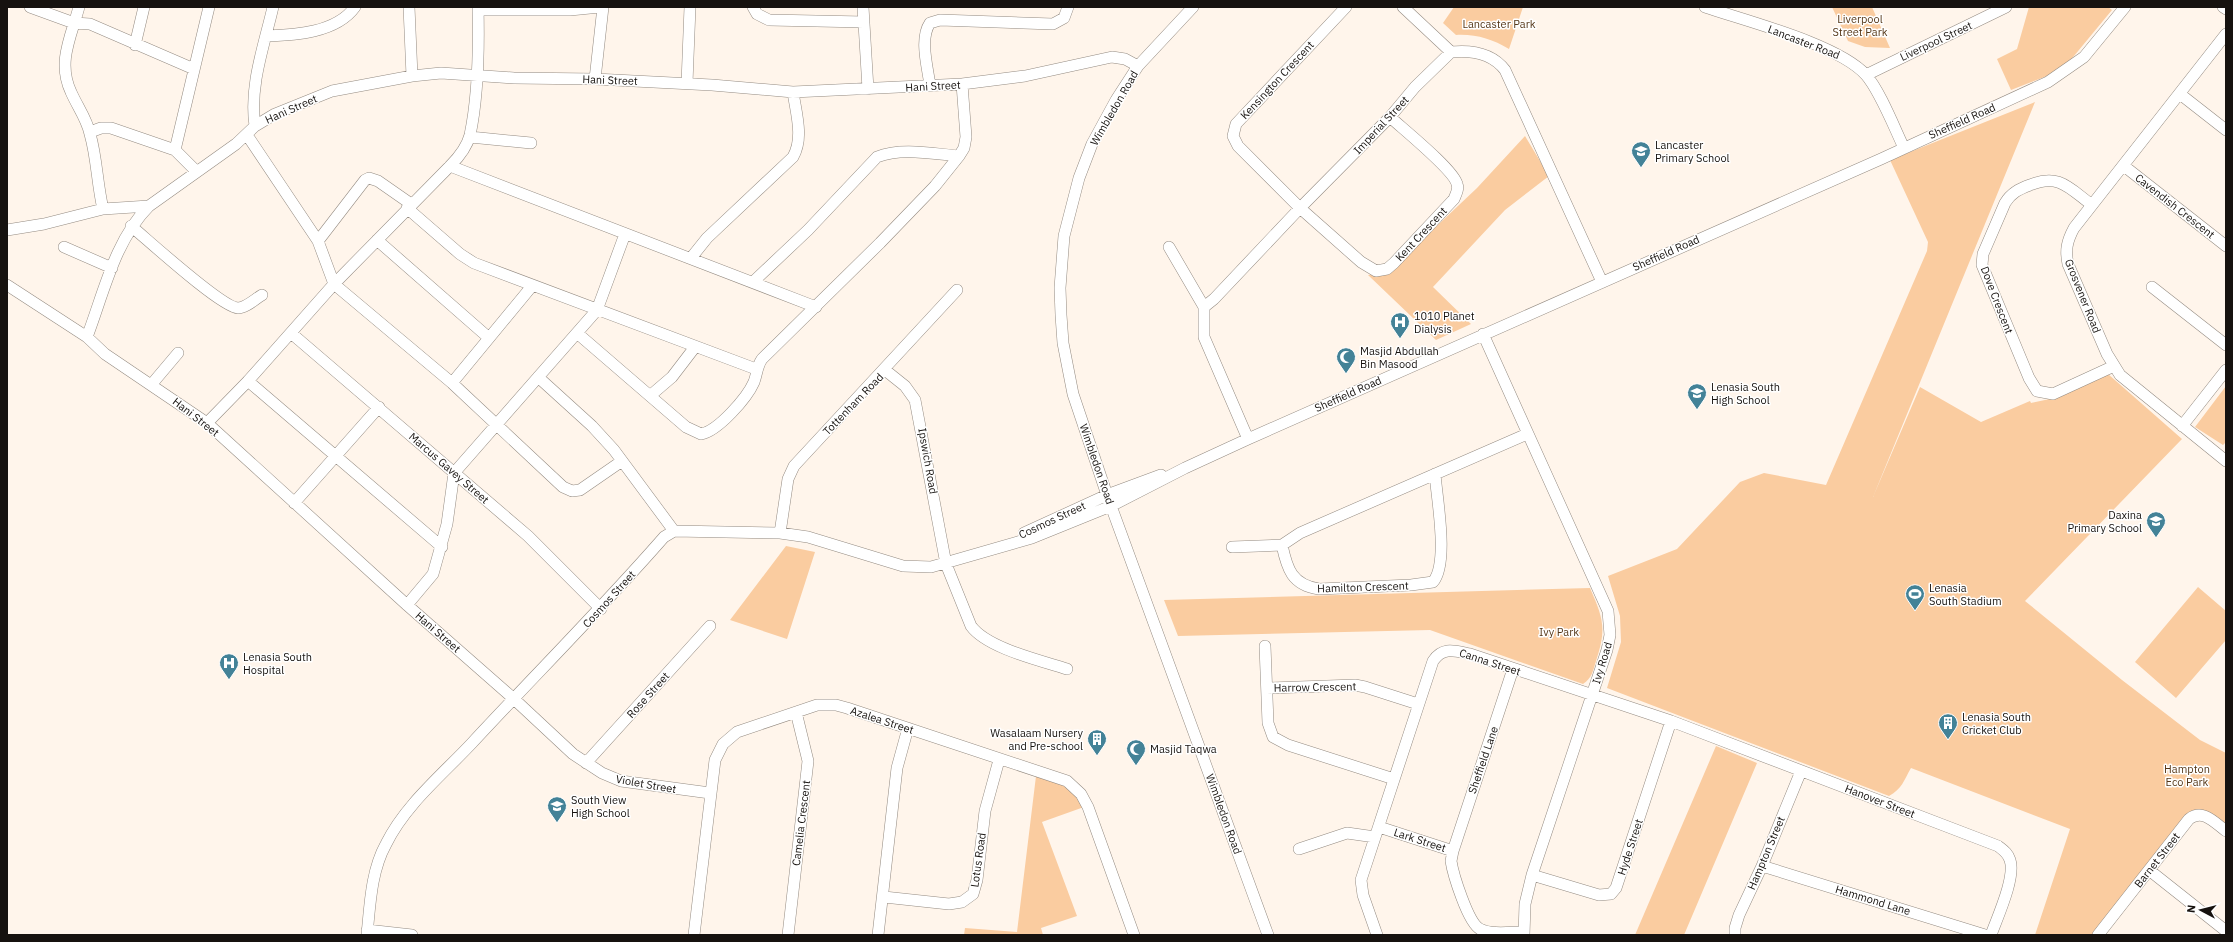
<svg xmlns="http://www.w3.org/2000/svg" width="2233" height="942" font-family="'IBM Plex Sans',sans-serif">
  <style>
    .green { fill: #facca0 }
    .lines { fill: none; stroke-linecap: round; stroke-linejoin: round }
    .minor-casing { stroke: #948b82; stroke-width: 12 }
    .minor { stroke: #fff; stroke-width: 11 }
    .labels { text-anchor: middle; stroke-width: 3; stroke-linejoin: round; paint-order: stroke }
    .park-label { font-size: 11px; fill: #553718; stroke: #fff }
    .street-label { font-size: 11px; fill: #16120f; stroke: #fff }
    .poi-label { font-size: 11px; fill: #16120f; stroke: #fff; text-anchor: start }
  </style>
  <rect width="100%" height="100%" fill="#fff5eb"/>
  <path class="green" d="M1454 7H1523L1509 49C1492 39 1476 34 1456 35L1443 23Z
    M1832 7H1872L1890 48 1865 47 1848 41Z
    M2029 7H2108L2112 10 2069 62 2047 76 2011 90 1997 59 2017 49Z
    M2035 102 1873 497 1920 387 1981 422 2030 401 2031 403 2059 397 2108 374 2182 439 2025 601 2122 680 2200 740 2226 753V827L2195 812 2094 935H2035L2070 829 1911 768C1904 780 1902 789 1889 796L1607 688 1621 642 1620 616 1608 576 1677 549 1740 482 1764 473 1826 485 1927 251 1928 242 1890 160Z
    M1525 136 1549 176 1505 210 1433 287 1471 324 1436 340 1368 275 1388 272 1477 188Z
    M2226 386V442L2223 445 2195 427Z
    M786 546 815 552 787 639 730 620Z
    M2198 587 2226 611V640L2176 698 2135 662Z
    M1590 588C1603 618 1607 628 1596 661 1593 671 1592 678 1583 684L1430 630 1178 636 1164 600Z
    M1716 746 1757 763 1684 935H1635Z
    M1036 776C1062 784 1068 784 1084 807L1042 822 1077 916 1041 928 1043 935H964L965 928 1017 932Z"/>
  <g class="lines">
    <g class="minor-casing">
      <path id="minor" d="M30 7 74 23 90 24 194 69
        M79 7C71 37 57 62 71 92 77 106 87 119 90 134 97 158 97 184 103 209
        M409 7 412 76
        M753 7 757 14 769 20 864 22
        M863 7 868 89
        M1193 7 1138 66 1116 100 1092 144 1079 178 1064 236 1060 288 1061 315 1063 343 1073 394 1107 495 1268 935
        M1346 7 1236 124 1233 136 1238 146 1300 208 1361 262 1376 271 1387 269 1394 263 1454 199C1456 194 1459 189 1457 184 1454 170 1403 129 1390 117
        M1403 7 1451 52
        M1705 7C1746 21 1838 44 1866 75 1880 91 1894 127 1904 148
        M2223 7 2226 9
        M478 10H570L600 7
        M2226 34 2074 228C2067 241 2065 250 2068 264L2107 354 2120 375 2226 461
        M266 36C295 35 336 33 355 7
        M135 45 144 7
        M1866 75 2006 7
        M595 79 603 7
        M687 83 690 7
        M930 86C928 68 919 39 930 23L940 20 1053 24 1064 18 1068 7
        M2180 94 2226 130
        M255 126C249 86 264 46 273 7
        M90 132 101 128H111L175 150 196 171
        M247 135 318 241 334 284 452 383 563 487 572 491 580 490 622 461
        M470 137 531 143
        M175 150 209 7
        M450 166 816 307
        M2124 166 2226 246
        M2092 205C2069 188 2059 173 2030 185 2019 189 2011 193 2005 203L1983 254 1982 265 2029 378 2037 391 2053 394 2114 366
        M407 208 460 254 474 263 756 369
        M131 226C148 240 221 307 238 308 246 308 255 299 262 295
        M7 230 44 224 103 209 149 206
        M377 240 489 338
        M318 241 365 180 369 178 378 181 411 204
        M64 247 112 268
        M1169 247 1204 307
        M691 258 707 238 793 157C804 138 796 113 793 92
        M753 282 808 230 877 157C901 147 934 154 959 156
        M7 285 87 337 105 354 207 423 407 605 514 699 573 754 602 773 621 781 710 793
        M2152 287 2226 345
        M291 333 528 536 601 609
        M577 333 686 427 701 434C718 431 747 398 754 382 757 374 757 366 762 359L880 243 935 186 959 156 964 148 966 137 962 84
        M1483 334 1608 611 1610 635 1607 650 1532 875 1525 904 1524 935
        M87 337C104 292 115 240 149 206L236 144 255 126 275 114 332 91 412 76 441 73 514 78 595 79 712 85 793 92 962 84 1025 76 1112 57 1125 59 1138 66
        M885 370 905 386 915 400 946 564 971 626C987 648 1039 660 1067 669
        M538 377 592 426 614 450 674 531
        M248 381 442 547
        M452 383 532 286
        M151 385 178 353
        M651 395 672 377 695 347
        M207 423 248 381 334 284 450 166C458 158 467 147 470 135 478 97 479 46 478 7
        M2182 426 2226 370
        M1248 439 1204 337V307L1214 299 1300 208 1390 117 1415 87 1451 52C1471 50 1492 53 1505 70L1602 282
        M1435 474C1437 500 1449 563 1433 582L1411 585 1319 589C1292 585 1287 569 1282 545L1300 533 1527 434
        M294 503 379 407
        M780 533 788 479 794 466 957 290
        M1024 533 1107 495 1161 475
        M1232 547 1282 545
        M407 605 433 574 447 524 454 473 597 310 625 234
        M1265 646 1268 723 1273 737 1288 745 1394 779
        M1513 669 1453 851 1451 861C1453 874 1468 923 1480 929 1492 935 1510 932 1524 932
        M1267 688 1355 685 1365 687 1418 704
        M586 763 710 626
        M1379 827 1453 851
        M1299 849 1347 833 1375 837
        M1762 866 1985 935
        M2149 870 2226 931
        M1532 875 1599 895 1611 894 1616 888 1671 721
        M884 897 949 904 962 902 973 894 977 880 985 811 999 760
        M367 930 412 935
        M367 935C370 905 371 871 386 844 405 805 443 774 472 743 536 674 602 608 664 537L674 531 780 533 808 537 903 566 931 567 1032 538 1111 506 1185 468 1248 439 1881 159 2048 82 2084 57 2125 7
        M694 935 715 760 723 744 737 732 817 705H836L847 708 1067 781 1081 794 1088 807 1134 935
        M788 935 808 761 796 712
        M878 935 897 768 908 728
        M1377 935 1363 895 1361 880 1433 661C1443 646 1455 651 1470 654L1671 721 1998 846C2003 850 2008 853 2010 860 2016 877 1997 918 1991 935
        M1735 935V928L1739 915 1762 866 1801 771
        M2098 935 2189 819C2203 808 2215 823 2226 831"/>
    </g>
    <use href="#minor" class="minor"/>
  </g>
  <defs>
    <g id="school-pin" transform="scale(1)"><path d="M0 17L-7.5 6A9.5 9.5 0 1 1 7.5 6Z" fill="#438297" stroke="#fff"/><path d="M0-5L7-2L0 1L-7-2ZM-4 1L0 2.5L4 1V4Q0 6-4 4Z" fill="#fff"/></g>
    <g id="hospital-pin" transform="scale(1)"><path d="M0 17L-7.5 6A9.5 9.5 0 1 1 7.5 6Z" fill="#438297" stroke="#fff"/><path d="M-5-5h3v3.5h4V-5h3V5h-3V1.5h-4V5h-3Z" fill="#fff"/></g>
    <g id="mosque-pin" transform="scale(1)"><path d="M0 17L-7.5 6A9.5 9.5 0 1 1 7.5 6Z" fill="#438297" stroke="#fff"/><path d="M3.5-4.9A6 6 0 1 0 3.5 4.9A5 5 0 1 1 3.5-4.9Z" fill="#fff"/></g>
    <g id="stadium-pin" transform="scale(1)"><path d="M0 17L-7.5 6A9.5 9.5 0 1 1 7.5 6Z" fill="#438297" stroke="#fff"/><path d="M0-5a6.5 5 0 1 0 0 10a6.5 5 0 1 0 0-10ZM-3.5-1.8h7v3.6h-7Z" fill="#fff"/></g>
    <g id="building-pin" transform="scale(1)"><path d="M0 17L-7.5 6A9.5 9.5 0 1 1 7.5 6Z" fill="#438297" stroke="#fff"/><path d="M-4-6H4V6H1V3H-1V6H-4ZM-2.5-4.3h1.7v1.8h-1.7ZM.8-4.3h1.7v1.8H.8ZM-2.5-1h1.7V.8h-1.7ZM.8-1h1.7V.8H.8Z" fill="#fff"/></g>
  </defs>
  <g fill-rule="evenodd">
    <use href="#school-pin" x="1641" y="151"/>
    <use href="#hospital-pin" x="1400" y="322"/>
    <use href="#mosque-pin" x="1346" y="357"/>
    <use href="#school-pin" x="1697" y="393"/>
    <use href="#school-pin" x="2156" y="521"/>
    <use href="#stadium-pin" x="1915" y="594"/>
    <use href="#hospital-pin" x="229" y="663"/>
    <use href="#building-pin" x="1948" y="723"/>
    <use href="#building-pin" x="1097" y="739"/>
    <use href="#mosque-pin" x="1136" y="749"/>
    <use href="#school-pin" x="557" y="806"/>
  </g>
  <g class="labels">
    <g class="park-label">
      <text x="1860" y="23">Liverpool<tspan x="1860" dy="13">Street Park</tspan></text>
      <text x="1499" y="28">Lancaster Park</text>
      <text x="1559" y="636">Ivy Park</text>
      <text x="2187" y="773">Hampton<tspan x="2187" dy="13">Eco Park</tspan></text>
    </g>
    <g class="street-label">
      <text transform="translate(1936 41) rotate(-25)" y="4">Liverpool Street</text>
      <text transform="translate(1804 42) rotate(21)" y="4">Lancaster Road</text>
      <text transform="translate(610 80) rotate(2)" y="4">Hani Street</text>
      <text transform="translate(1277 80) rotate(-47)" y="4">Kensington Crescent</text>
      <text transform="translate(933 86) rotate(-3)" y="4">Hani Street</text>
      <text transform="translate(1114 108) rotate(-60)" y="4">Wimbledon Road</text>
      <text transform="translate(291 109) rotate(-24)" y="4">Hani Street</text>
      <text transform="translate(1962 121) rotate(-24)" y="4">Sheffield Road</text>
      <text transform="translate(1381 125) rotate(-47)" y="4">Imperial Street</text>
      <text transform="translate(2175 206) rotate(38)" y="4">Cavendish Crescent</text>
      <text transform="translate(1421 234) rotate(-47)" y="4">Kent Crescent</text>
      <text transform="translate(1666 253) rotate(-24)" y="4">Sheffield Road</text>
      <text transform="translate(2083 296) rotate(68)" y="4">Grosvener Road</text>
      <text transform="translate(1997 300) rotate(69)" y="4">Dove Crescent</text>
      <text transform="translate(1348 394) rotate(-24)" y="4">Sheffield Road</text>
      <text transform="translate(853 404) rotate(-46)" y="4">Tottenham Road</text>
      <text transform="translate(196 417) rotate(38)" y="4">Hani Street</text>
      <text transform="translate(928 461) rotate(80)" y="4">Ipswich Road</text>
      <text transform="translate(1097 464) rotate(71)" y="4">Wimbledon Road</text>
      <text transform="translate(449 468) rotate(41)" y="4">Marcus Gavey Street</text>
      <text transform="translate(1052 520) rotate(-25)" y="4">Cosmos Street</text>
      <text transform="translate(1363 587) rotate(-2)" y="4">Hamilton Crescent</text>
      <text transform="translate(609 599) rotate(-48)" y="4">Cosmos Street</text>
      <text transform="translate(438 632) rotate(41)" y="4">Hani Street</text>
      <text transform="translate(1490 662) rotate(18)" y="4">Canna Street</text>
      <text transform="translate(1602 663) rotate(-73)" y="4">Ivy Road</text>
      <text transform="translate(1315 687) rotate(-1)" y="4">Harrow Crescent</text>
      <text transform="translate(648 695) rotate(-48)" y="4">Rose Street</text>
      <text transform="translate(882 720) rotate(18)" y="4">Azalea Street</text>
      <text transform="translate(1483 760) rotate(-71)" y="4">Sheffield Lane</text>
      <text transform="translate(646 784) rotate(10)" y="4">Violet Street</text>
      <text transform="translate(1880 801) rotate(21)" y="4">Hanover Street</text>
      <text transform="translate(1224 814) rotate(70)" y="4">Wimbledon Road</text>
      <text transform="translate(801 823) rotate(-83)" y="4">Camelia Crescent</text>
      <text transform="translate(1420 840) rotate(18)" y="4">Lark Street</text>
      <text transform="translate(1630 847) rotate(-72)" y="4">Hyde Street</text>
      <text transform="translate(1766 853) rotate(-67)" y="4">Hampton Street</text>
      <text transform="translate(978 860) rotate(-82)" y="4">Lotus Road</text>
      <text transform="translate(2157 860) rotate(-52)" y="4">Barnet Street</text>
      <text transform="translate(1873 900) rotate(17)" y="4">Hammond Lane</text>
    </g>
    <g class="poi-label">
      <text x="1655" y="149">Lancaster<tspan x="1655" dy="13">Primary School</tspan></text>
      <text x="1414" y="320">1010 Planet<tspan x="1414" dy="13">Dialysis</tspan></text>
      <text x="1360" y="355">Masjid Abdullah<tspan x="1360" dy="13">Bin Masood</tspan></text>
      <text x="1711" y="391">Lenasia South<tspan x="1711" dy="13">High School</tspan></text>
      <text x="2142" y="519" text-anchor="end">Daxina<tspan x="2142" dy="13">Primary School</tspan></text>
      <text x="1929" y="592">Lenasia<tspan x="1929" dy="13">South Stadium</tspan></text>
      <text x="243" y="661">Lenasia South<tspan x="243" dy="13">Hospital</tspan></text>
      <text x="1962" y="721">Lenasia South<tspan x="1962" dy="13">Cricket Club</tspan></text>
      <text x="1083" y="737" text-anchor="end">Wasalaam Nursery<tspan x="1083" dy="13">and Pre-school</tspan></text>
      <text x="1150" y="753">Masjid Taqwa</text>
      <text x="571" y="804">South View<tspan x="571" dy="13">High School</tspan></text>
    </g>
  </g>
  <rect width="2233" height="942" fill="none" stroke="#16120f" stroke-width="16"/>
  <g transform="translate(2201 910) rotate(277)" stroke="#ffffff" stroke-width="3" paint-order="stroke">
  <path d="M0-3L7 15L0 10L-7 15Z" fill="#16120f"/>
  <text y="-6" font-size="11" font-weight="bold" text-anchor="middle" fill="#16120f">N</text>
  </g>
</svg>
